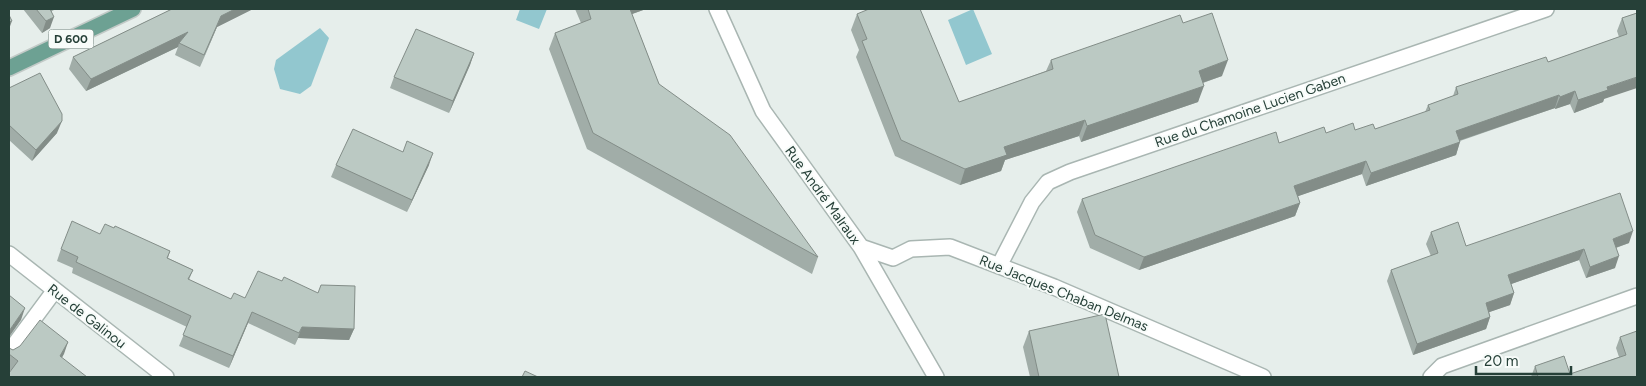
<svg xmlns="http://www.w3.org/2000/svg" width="1646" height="386" font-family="Figtree,sans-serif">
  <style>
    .water { fill: #92c7cf }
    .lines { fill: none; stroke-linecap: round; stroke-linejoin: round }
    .street-casing { stroke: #a9b6b2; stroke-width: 18 }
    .primary-casing { stroke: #c2cac7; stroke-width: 18 }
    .street { stroke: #fff; stroke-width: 15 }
    .primary { stroke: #6da193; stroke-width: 15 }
    .wall { fill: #a1ada8 }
    .shaded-wall { fill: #838d88 }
    .building { fill: #bbc9c3; stroke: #838d88 }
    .labels { text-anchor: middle; stroke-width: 4; stroke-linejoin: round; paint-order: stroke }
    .shield { fill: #f7fbf9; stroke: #657872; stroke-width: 1 }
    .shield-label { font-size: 12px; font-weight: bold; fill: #264038 }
    .street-label { font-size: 14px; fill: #264038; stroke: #f7fbf9 }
  </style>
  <rect width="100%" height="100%" fill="#e6eeeb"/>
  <path class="water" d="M520 9H547L539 29 516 20Z
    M973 9 992 54 966 65 948 20Z
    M320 28 329 38 311 86 300 94 280 89 274 69 276 60Z"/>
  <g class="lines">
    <g class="street-casing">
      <path id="street" d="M717 9 763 111 861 247 936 377
        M861 247 893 258 911 249 950 247 1054 287 1263 377
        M9 254 166 377
        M999 266 1032 202 1048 182 1070 172 1546 9
        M9 352 55 290
        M1431 377 1442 366 1637 296"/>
    </g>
    <g class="primary-casing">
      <path id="primary" d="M9 68 133 9"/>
    </g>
    <use href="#street" class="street"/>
    <use href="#primary" class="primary"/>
  </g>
  <path class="wall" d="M23 9H56L52 11 50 28 42 33Z
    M172 9H252L251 10 217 27 200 67 175 55 178 47 86 91 69 69 73 57Z
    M575 9H646L632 14 659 84 818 257 812 274 587 149 549 49 555 33 581 23Z
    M1637 13 1603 102 1574 113 1570 104 1555 109V108L1460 141 1456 155 1366 186 1362 174 1298 196 1300 203 1295 216 1139 270 1090 248 1077 212 1082 199 1279 143 1326 133 1355 130 1375 129 1425 112 1428 105 1453 96 1456 87 1548 62 1619 37 1617 31 1622 18Z
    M857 14 959 102 1046 71 1051 60 1183 23 1222 76 1203 83 1198 102 1081 142 1079 136 1005 160 1001 171 960 185 895 156 856 57 859 50 851 30Z
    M474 53 470 65 449 113 390 88 394 77Z
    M9 88 57 133 32 161 9 140Z
    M403 152 429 165 407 212 331 177 336 165Z
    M1431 232 1466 246 1629 243 1616 248 1615 268 1586 278 1579 260 1511 284 1514 293 1510 305 1489 312 1490 317 1486 329 1413 355 1387 281 1391 270 1431 256 1426 244Z
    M100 234 170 251 168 258 193 270 189 280 231 299 245 298 354 329 349 340 298 338 295 345 248 323 229 368 179 346 187 327 72 273 73 268 57 261 61 249Z
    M1029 331 1119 377H1030L1023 347Z
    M1620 337 1637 377H1531L1535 366 1570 374 1619 357 1616 348Z
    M68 342 62 357 11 371 9 369V348L13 350Z"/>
  <path class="shaded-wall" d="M235 9H252L251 10 217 27 200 67 221 16Z
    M625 9H646L621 18Z
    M54 17 50 28 42 33 46 21Z
    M12 21 9 29V22Z
    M188 32 179 43 178 47 86 91 91 79Z
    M474 53 470 65 449 113 453 101Z
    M1228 60 1222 76 1193 86 1199 71Z
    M1637 77V88L1604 99 1603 102 1574 113 1578 100 1607 87Z
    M1204 86 1198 102 1081 142 1087 126Z
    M1575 91 1570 104 1555 109 1560 97Z
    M1559 95 1555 108 1452 143 1456 131Z
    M1085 120 1079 136 1005 160 1001 171 960 185 965 169 1004 147Z
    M62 121 57 133 32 161 36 150Z
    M1460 142 1456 155 1366 186 1371 173Z
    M433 153 429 165 407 212 412 200Z
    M1366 161 1362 174 1290 199 1294 186Z
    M1300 203 1295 216 1139 270 1144 257Z
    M1633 231 1629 243 1609 250 1613 239Z
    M1584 249 1579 260 1503 287 1508 275Z
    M1619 256 1615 268 1586 278 1590 267Z
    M1514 293 1510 305 1481 315 1486 303Z
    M25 308 21 320 9 337V331Z
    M252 312 248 323 229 368 233 356Z
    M1490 317 1486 329 1413 355 1417 344Z
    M302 327 354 329 349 340 298 338 295 345Z
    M68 342 64 354 56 368 60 356Z"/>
  <path class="building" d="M36 9H50L54 17 46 21Z
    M172 9H235L221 16 204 55 179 43 188 32 91 79 73 57Z
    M588 9H630L659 84 730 135 818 257 593 133 555 33 591 19Z
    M869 9H920L959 102 1053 69 1051 60 1180 15 1183 23 1212 13 1228 60 1199 71 1204 86 1087 126 1085 120 1004 147 1007 155 965 169 901 140 862 41 867 39 857 14Z
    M1637 13V77L1607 87 1608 90 1578 100 1575 91 1560 97 1559 95 1456 131 1460 142 1371 173 1366 161 1294 186 1300 203 1144 257 1095 235 1082 199 1276 132 1279 143 1324 127 1326 133 1353 123 1355 130 1373 124 1375 129 1430 110 1428 105 1458 94 1456 87 1546 57 1548 62 1627 34 1622 18Z
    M9 15 12 21 9 22Z
    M416 29 474 53 453 101 394 77Z
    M40 73 62 114V121L36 150 9 125V88Z
    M353 129 403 152 407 141 433 153 412 200 336 165Z
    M1620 193 1633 231 1613 239 1619 256 1590 267 1584 249 1508 275 1514 293 1486 303 1490 317 1417 344 1391 270 1438 253 1431 232 1458 222 1466 246Z
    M72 221 100 234 105 224 114 228 115 226 170 251 167 258 193 270 188 279 231 299 234 293 245 298 258 271 282 281 284 277 318 293 321 285 355 286 354 329 302 327 299 333 252 312 233 356 183 335 191 316 76 262 78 257 61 249Z
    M9 295 25 308 9 331Z
    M1105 314 1119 377H1039L1029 331Z
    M40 320 68 342 60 356 87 377H9V373L18 361 9 354V348L13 350 20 346Z
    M1637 331V377H1538L1535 366 1564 356 1570 374 1626 355 1620 337Z
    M525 371 538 377H522Z"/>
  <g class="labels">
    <rect class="shield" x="48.5" y="29.5" width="45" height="19" rx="4"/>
    <g class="shield-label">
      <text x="71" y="43">D 600</text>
    </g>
    <g class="street-label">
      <text transform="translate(1250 110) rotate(-19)" y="5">Rue du Chamoine Lucien Gaben</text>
      <text transform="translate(823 195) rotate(54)" y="5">Rue André Malraux</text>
      <text transform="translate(1064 293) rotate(22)" y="5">Rue Jacques Chaban Delmas</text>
      <text transform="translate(87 316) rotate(38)" y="5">Rue de Galinou</text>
    </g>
  </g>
  <rect width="1646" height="386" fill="none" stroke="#264038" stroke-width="20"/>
  <path d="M1476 366v8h95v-8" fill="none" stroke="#264038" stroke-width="2.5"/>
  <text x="1484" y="366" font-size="15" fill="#264038" stroke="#f7fbf9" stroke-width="4" paint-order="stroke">20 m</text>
</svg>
